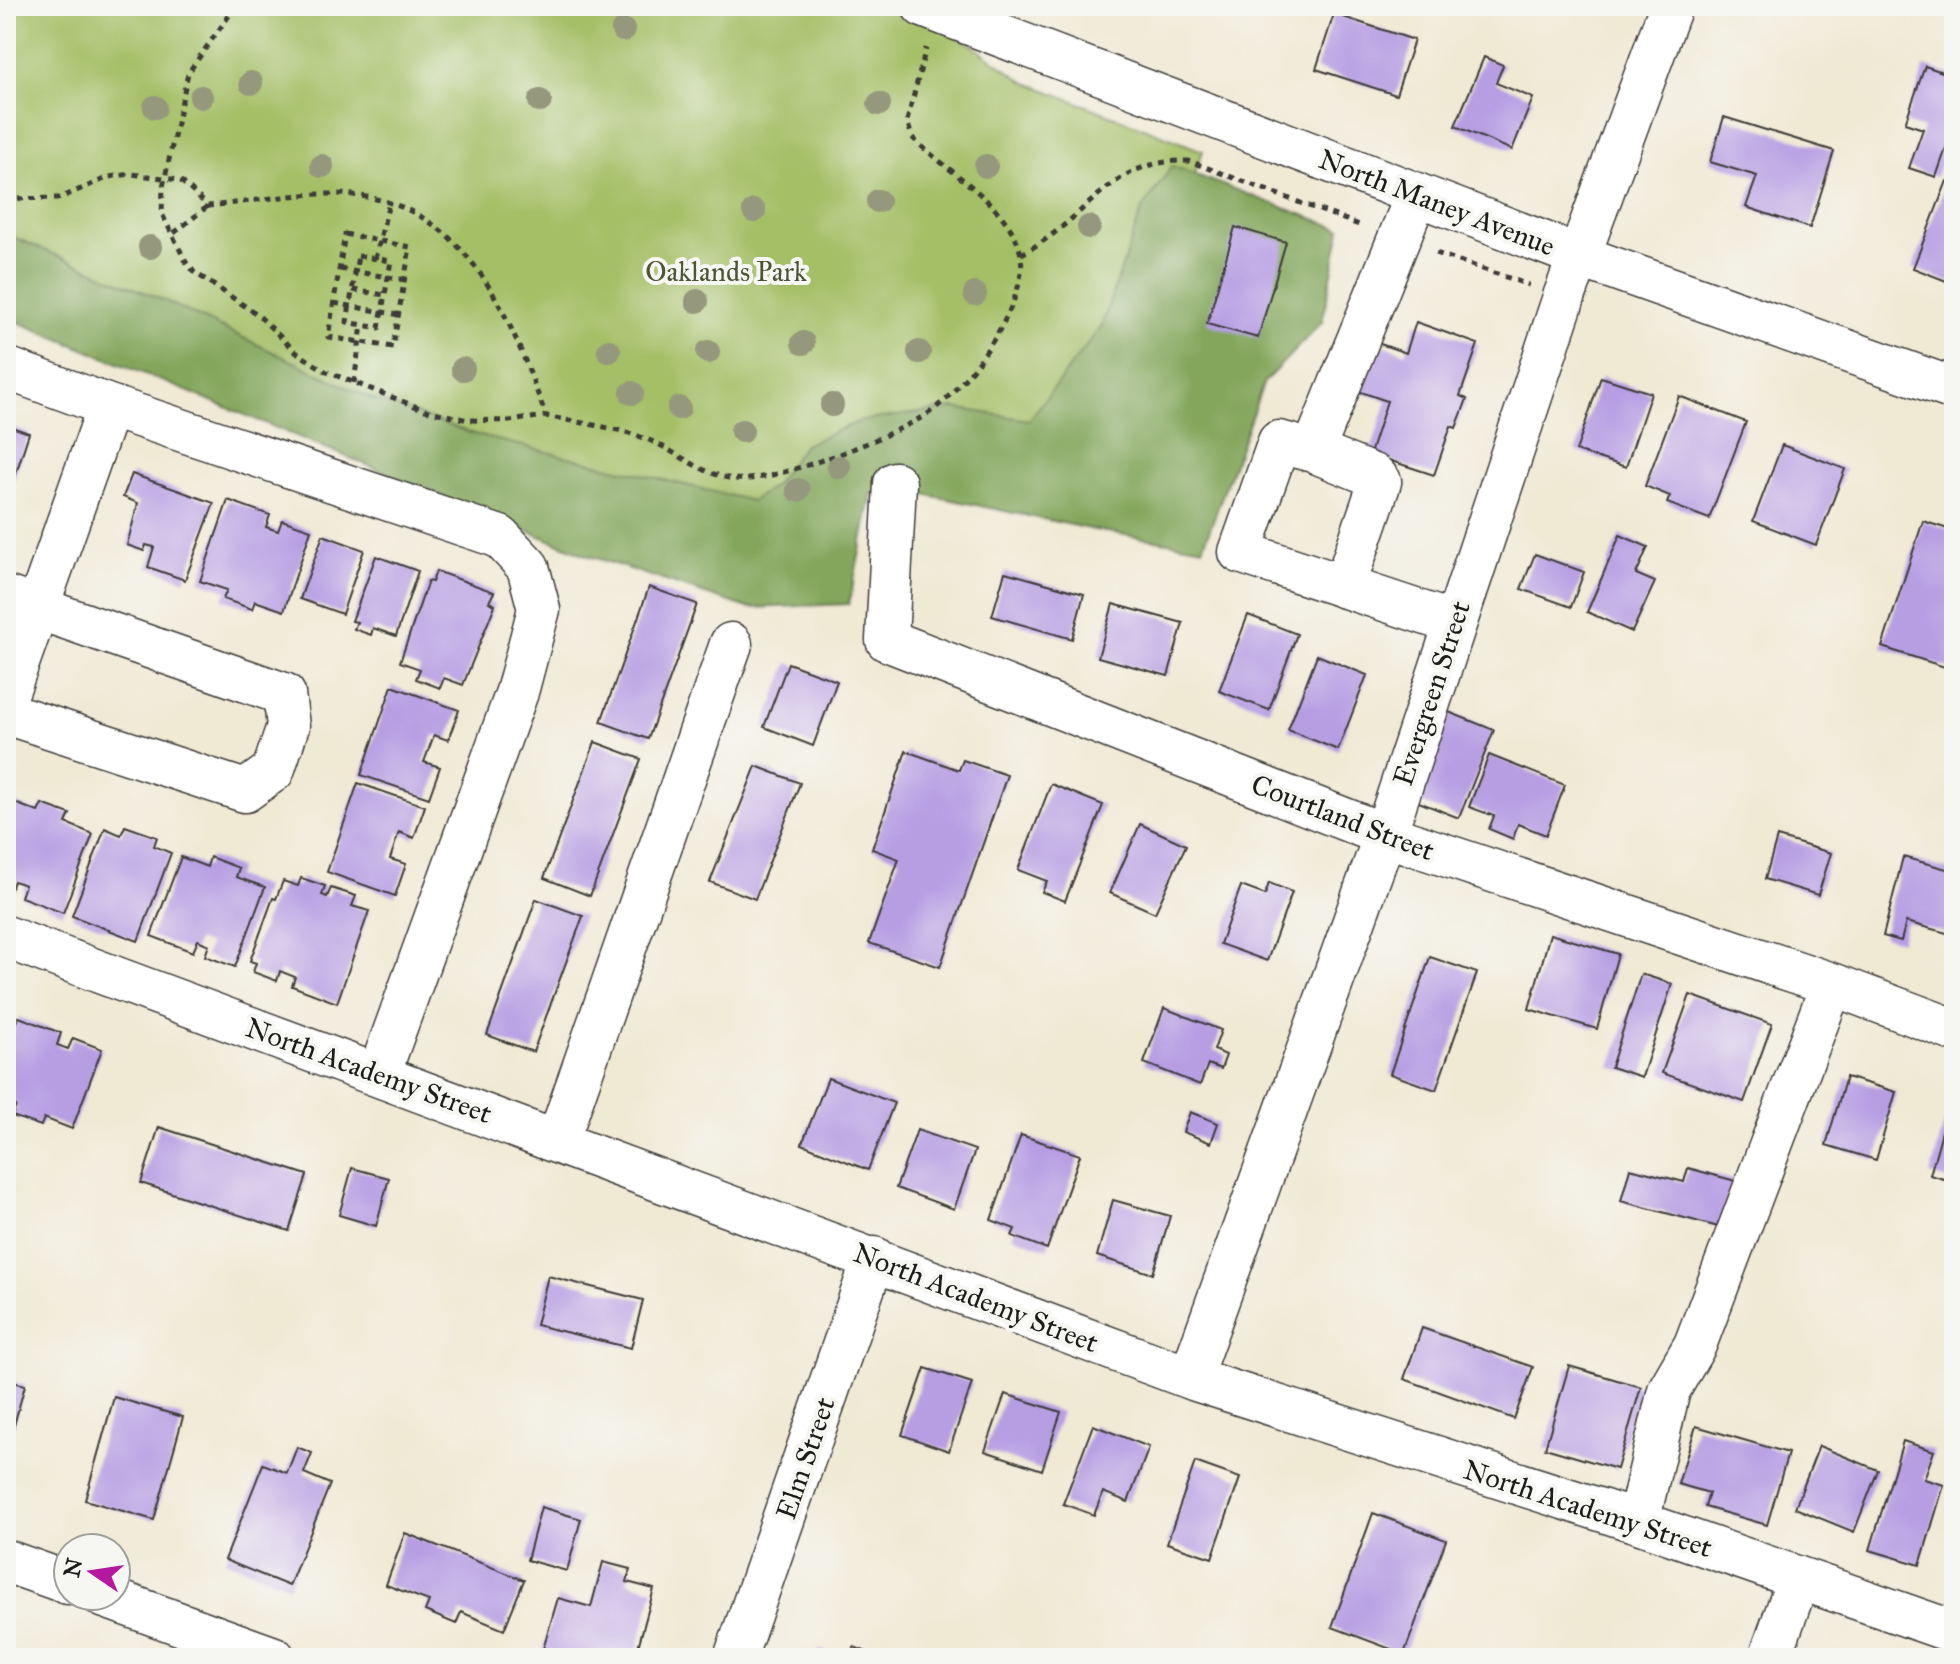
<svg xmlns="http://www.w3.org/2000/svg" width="1960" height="1664" font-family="'IM FELL Great Primer',serif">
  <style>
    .green { fill: #a4bf66; stroke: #606e41; stroke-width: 2 }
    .forest { fill: #83a65b; stroke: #50613c; stroke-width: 2 }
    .building { fill: #b79ee3 }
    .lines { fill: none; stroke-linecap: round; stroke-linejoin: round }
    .minor-casing { stroke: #3c3b38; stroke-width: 45 }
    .path { stroke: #3c3b38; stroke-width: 5; stroke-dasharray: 6 6; stroke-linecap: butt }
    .minor { stroke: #fff; stroke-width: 42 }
    .tree { fill: #96987d }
    .labels { text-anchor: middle; stroke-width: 8; stroke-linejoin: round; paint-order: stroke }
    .street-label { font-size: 28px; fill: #1c1c1c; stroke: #f6f6f2 }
    .park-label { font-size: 28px; fill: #4c5536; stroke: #f6f6f2 }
  </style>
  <rect width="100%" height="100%" fill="#f6f6f2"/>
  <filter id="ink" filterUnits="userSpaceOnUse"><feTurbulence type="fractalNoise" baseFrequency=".0125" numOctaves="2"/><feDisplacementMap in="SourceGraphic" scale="16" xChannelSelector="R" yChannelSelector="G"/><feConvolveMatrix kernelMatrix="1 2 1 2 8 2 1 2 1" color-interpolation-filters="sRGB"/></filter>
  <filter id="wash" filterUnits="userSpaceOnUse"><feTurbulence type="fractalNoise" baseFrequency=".006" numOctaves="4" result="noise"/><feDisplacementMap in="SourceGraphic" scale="32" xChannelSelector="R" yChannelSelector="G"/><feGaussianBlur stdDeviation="1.8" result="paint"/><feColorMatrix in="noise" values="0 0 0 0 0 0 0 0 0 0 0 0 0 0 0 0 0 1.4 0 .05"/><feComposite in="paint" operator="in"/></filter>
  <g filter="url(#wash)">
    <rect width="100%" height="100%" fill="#f0e9d4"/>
    <path class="green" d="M6 6H974L963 39 1025 82 1203 151 1070 492 872 493 849 592 6 259Z"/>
    <path class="forest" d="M1172 166 1341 229 1322 322 1264 382 1203 548 1095 530 919 493H872L849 604 748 608 584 554 6 317V234L161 299 370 398 477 435 752 501 775 485 804 445 860 421 954 408 1029 420 1101 327 1142 210Z"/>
    <g id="blocks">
      <path class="building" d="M1334 14 1414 40 1396 95 1316 69Z
        M1484 57 1503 65 1496 83 1533 98 1512 150 1455 126Z
        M1925 66 1954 76V134H1951L1936 177 1909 168 1923 129 1905 123Z
        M1724 117 1834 151 1810 228 1746 207 1757 176 1710 162Z
        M1947 181 1954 184V284L1913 268Z
        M1235 227 1286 242 1258 338 1207 324Z
        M1416 322 1478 344 1460 396 1467 399 1456 428 1451 426 1434 475 1370 454 1387 401 1352 389 1369 340 1406 353Z
        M1601 377 1651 393 1626 467 1576 451Z
        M1679 396 1746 422 1709 519 1667 503 1670 496 1645 486Z
        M6 425 29 433 7 501H6Z
        M1782 445 1845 469 1816 545 1753 521Z
        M132 474 214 503 185 580 148 567 154 547 146 545 144 551 127 545 138 503 123 497Z
        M228 500 270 515 266 527 278 531 282 520 311 530 284 611 255 601 252 609 223 599 227 590 200 581Z
        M1923 521 1954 531V670L1882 647Z
        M323 535 364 550 342 614 300 599Z
        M1620 535 1648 547 1636 574 1655 582 1632 632 1587 612Z
        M1535 554 1584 572 1571 607 1521 589Z
        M376 556 418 571 396 636 373 628 371 635 354 629 357 622 352 621Z
        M436 571 494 592 489 602 495 605 463 685 444 678 440 688 416 679 420 669 400 662 428 581 432 582Z
        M1005 572 1084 594 1072 639 992 616Z
        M649 587 697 604 648 739 601 722Z
        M1113 604 1183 623 1168 676 1098 657Z
        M1248 615 1297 634 1269 710 1219 691Z
        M1317 655 1367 675 1338 750 1288 730Z
        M788 663 837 681 813 746 764 727Z
        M392 686 459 710 448 740 434 735 424 762 440 767 429 798 361 775Z
        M1441 709 1494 730 1459 818 1406 797Z
        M595 742 641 759 590 896 544 878Z
        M906 751 959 770 963 760 1007 775 940 967 869 943 899 859 872 849Z
        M1489 755 1565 785 1546 835 1518 824 1513 839 1489 829 1494 816 1469 807Z
        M756 766 800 783 755 899 710 882Z
        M358 783 425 806 414 838 399 832 390 859 406 864 395 896 327 872Z
        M1051 784 1103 805 1065 901 1042 892 1047 881 1018 870Z
        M10 801 38 812 42 804 70 814 66 823 93 834 63 913 21 897 25 885 14 881 10 892 6 891V811Z
        M1140 824 1186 845 1155 913 1110 893Z
        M125 826 157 837 154 846 171 853 138 941 72 916 105 828 121 835Z
        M1777 837 1831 853 1818 895 1765 879Z
        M181 857 207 867 210 857 239 868 236 877 265 887 235 967 205 956 209 945 198 940 193 952 151 936Z
        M1903 857 1954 871V935L1906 922 1901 941 1883 936Z
        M301 878 325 886 322 895 327 897 331 888 356 896 352 906 369 911 337 1003 292 986 295 977 280 971 277 981 253 972 256 963 250 961 273 898 276 899 283 881 298 886Z
        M1269 883 1292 892 1267 961 1220 944 1241 886 1265 895Z
        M536 899 583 916 533 1052 487 1035Z
        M1550 934 1618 954 1597 1029 1529 1009Z
        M1430 957 1477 973 1436 1090 1390 1074Z
        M1641 974 1672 984 1642 1077 1611 1067Z
        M1690 995 1772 1024 1744 1102 1662 1073Z
        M1164 1008 1221 1030 1214 1050 1226 1055 1221 1069 1208 1064 1200 1085 1144 1063Z
        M19 1017 61 1033 57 1045 68 1049 73 1038 102 1049 72 1129 44 1118 41 1126 12 1116 16 1106 6 1103V1052Z
        M1846 1077 1896 1092 1876 1160 1826 1145Z
        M828 1078 894 1103 868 1170 802 1144Z
        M1190 1112 1218 1123 1211 1143 1183 1132Z
        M1946 1117 1954 1119V1182L1930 1175Z
        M159 1127 307 1175 289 1231 141 1183Z
        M917 1130 975 1150 954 1209 896 1188Z
        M1021 1135 1080 1155 1047 1249 1012 1236 1015 1229 991 1220Z
        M352 1168 389 1178 376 1226 339 1215Z
        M1630 1168 1684 1182 1688 1168 1739 1182 1726 1229 1621 1201Z
        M1113 1200 1170 1216 1153 1274 1097 1256Z
        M548 1276 643 1300 631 1348 536 1325Z
        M1422 1328 1533 1367 1514 1419 1404 1379Z
        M1569 1366 1641 1387 1617 1469 1545 1448Z
        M925 1368 972 1383 949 1451 902 1435Z
        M6 1380 25 1385 7 1451H6Z
        M1005 1394 1061 1412 1042 1470 985 1451Z
        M114 1397 183 1417 154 1520 85 1500Z
        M1093 1425 1149 1447 1128 1502 1103 1492 1094 1515 1063 1504Z
        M1696 1426 1788 1453 1767 1525 1705 1507 1709 1493 1678 1484Z
        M1903 1441 1934 1451 1924 1479 1944 1485 1920 1565 1870 1550Z
        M1819 1446 1878 1470 1854 1532 1795 1508Z
        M297 1447 312 1453 304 1473 330 1484 289 1586 225 1560 263 1464 287 1473Z
        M1195 1462 1240 1478 1212 1558 1167 1543Z
        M541 1507 581 1519 567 1571 527 1560Z
        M1373 1513 1446 1540 1404 1654 1332 1627Z
        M405 1533 524 1580 504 1630 461 1612 456 1624 425 1611 429 1601 386 1585Z
        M603 1562 630 1569 627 1582 654 1589 635 1658H576L543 1649 558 1598 591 1607Z
        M854 1647 882 1658H850Z
        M819 1649 842 1658H816Z
        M6 1650 29 1657V1658H6Z"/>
    </g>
  </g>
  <g filter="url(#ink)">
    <use href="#blocks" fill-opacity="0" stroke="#3c3b38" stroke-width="2"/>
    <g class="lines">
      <g class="minor-casing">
        <path id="minor" d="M923 6 1579 256 1954 389
          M1417 194 1313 451 1279 442 1240 552 1454 623
          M6 368 109 406
          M1313 451 1375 476 1380 482 1344 587
          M895 483 887 640 1385 835 1832 984 1954 1030
          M6 597 284 694 288 726 273 771 245 791 6 713
          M6 697 109 406 500 537 528 567 539 609 517 692 379 1074
          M6 937 1190 1378 1638 1522 1954 1632
          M558 1140 731 644
          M1190 1378 1385 835 1564 297 1671 6
          M1638 1522 1669 1390 1695 1345 1832 984
          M6 1561 68 1583
          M103 1596 274 1658
          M735 1658 874 1258
          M1770 1658 1798 1580"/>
      </g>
      <path class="path" d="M236 6 188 73 163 187 162 214 186 262 194 272 257 314 296 352 327 372 425 410 468 420 509 421 546 416
        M6 199 60 198 109 177 131 174 180 180 208 206C250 202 294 193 336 194 467 197 508 313 546 416 577 423 611 426 641 437 674 448 699 475 735 479 773 484 895 435 929 413 967 386 1028 304 1021 256 1013 206 945 171 912 137L907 121 926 48
        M174 233 208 206
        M345 234 410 247 393 347 328 337Z
        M1436 253 1529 285
        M1021 254C1088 221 1107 158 1189 161L1362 226
        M358 256 391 261 379 328 347 322Z
        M375 259 389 203
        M340 269 405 280
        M353 290 385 295
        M334 303 399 315
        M354 383 362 325"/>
      <use href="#minor" class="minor"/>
    </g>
    <g class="tree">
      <circle cx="623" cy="30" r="12"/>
      <circle cx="251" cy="83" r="12"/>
      <circle cx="201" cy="97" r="12"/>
      <circle cx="540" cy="101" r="12"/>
      <circle cx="879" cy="104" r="12"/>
      <circle cx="155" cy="107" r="12"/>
      <circle cx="322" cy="166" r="12"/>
      <circle cx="986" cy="166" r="12"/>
      <circle cx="878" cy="201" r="12"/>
      <circle cx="754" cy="211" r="12"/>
      <circle cx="1089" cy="227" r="12"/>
      <circle cx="150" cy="247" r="12"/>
      <circle cx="975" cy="294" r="12"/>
      <circle cx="697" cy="301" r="12"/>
      <circle cx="803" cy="343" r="12"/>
      <circle cx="609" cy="351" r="12"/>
      <circle cx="708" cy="352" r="12"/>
      <circle cx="919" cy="352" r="12"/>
      <circle cx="463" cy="369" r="12"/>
      <circle cx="632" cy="393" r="12"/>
      <circle cx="832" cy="405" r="12"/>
      <circle cx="679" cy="408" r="12"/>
      <circle cx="742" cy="431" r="12"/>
      <circle cx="839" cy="467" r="12"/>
      <circle cx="798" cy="490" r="12"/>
    </g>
  </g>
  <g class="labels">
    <g class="street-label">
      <text transform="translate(1437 202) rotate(21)" y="10">North Maney Avenue</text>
      <text transform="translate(1431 693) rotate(-72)" y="10">Evergreen Street</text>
      <text transform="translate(1343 817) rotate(21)" y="10">Courtland Street</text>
      <text transform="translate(369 1070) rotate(20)" y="10">North Academy Street</text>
      <text transform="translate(976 1297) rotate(21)" y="10">North Academy Street</text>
      <text transform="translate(805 1458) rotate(-71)" y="10">Elm Street</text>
      <text transform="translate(1588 1508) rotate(18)" y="10">North Academy Street</text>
    </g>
    <g class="park-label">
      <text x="726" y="281">Oaklands Park</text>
    </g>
  </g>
  <rect width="1960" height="1664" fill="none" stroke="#f6f6f2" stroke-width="32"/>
  <g transform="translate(92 1572) rotate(283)"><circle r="38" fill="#f6f6f2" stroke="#9f9f9c" stroke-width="2"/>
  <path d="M0-6L14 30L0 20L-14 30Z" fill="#b5179e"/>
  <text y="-12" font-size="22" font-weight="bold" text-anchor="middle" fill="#1c1c1c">N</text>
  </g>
</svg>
